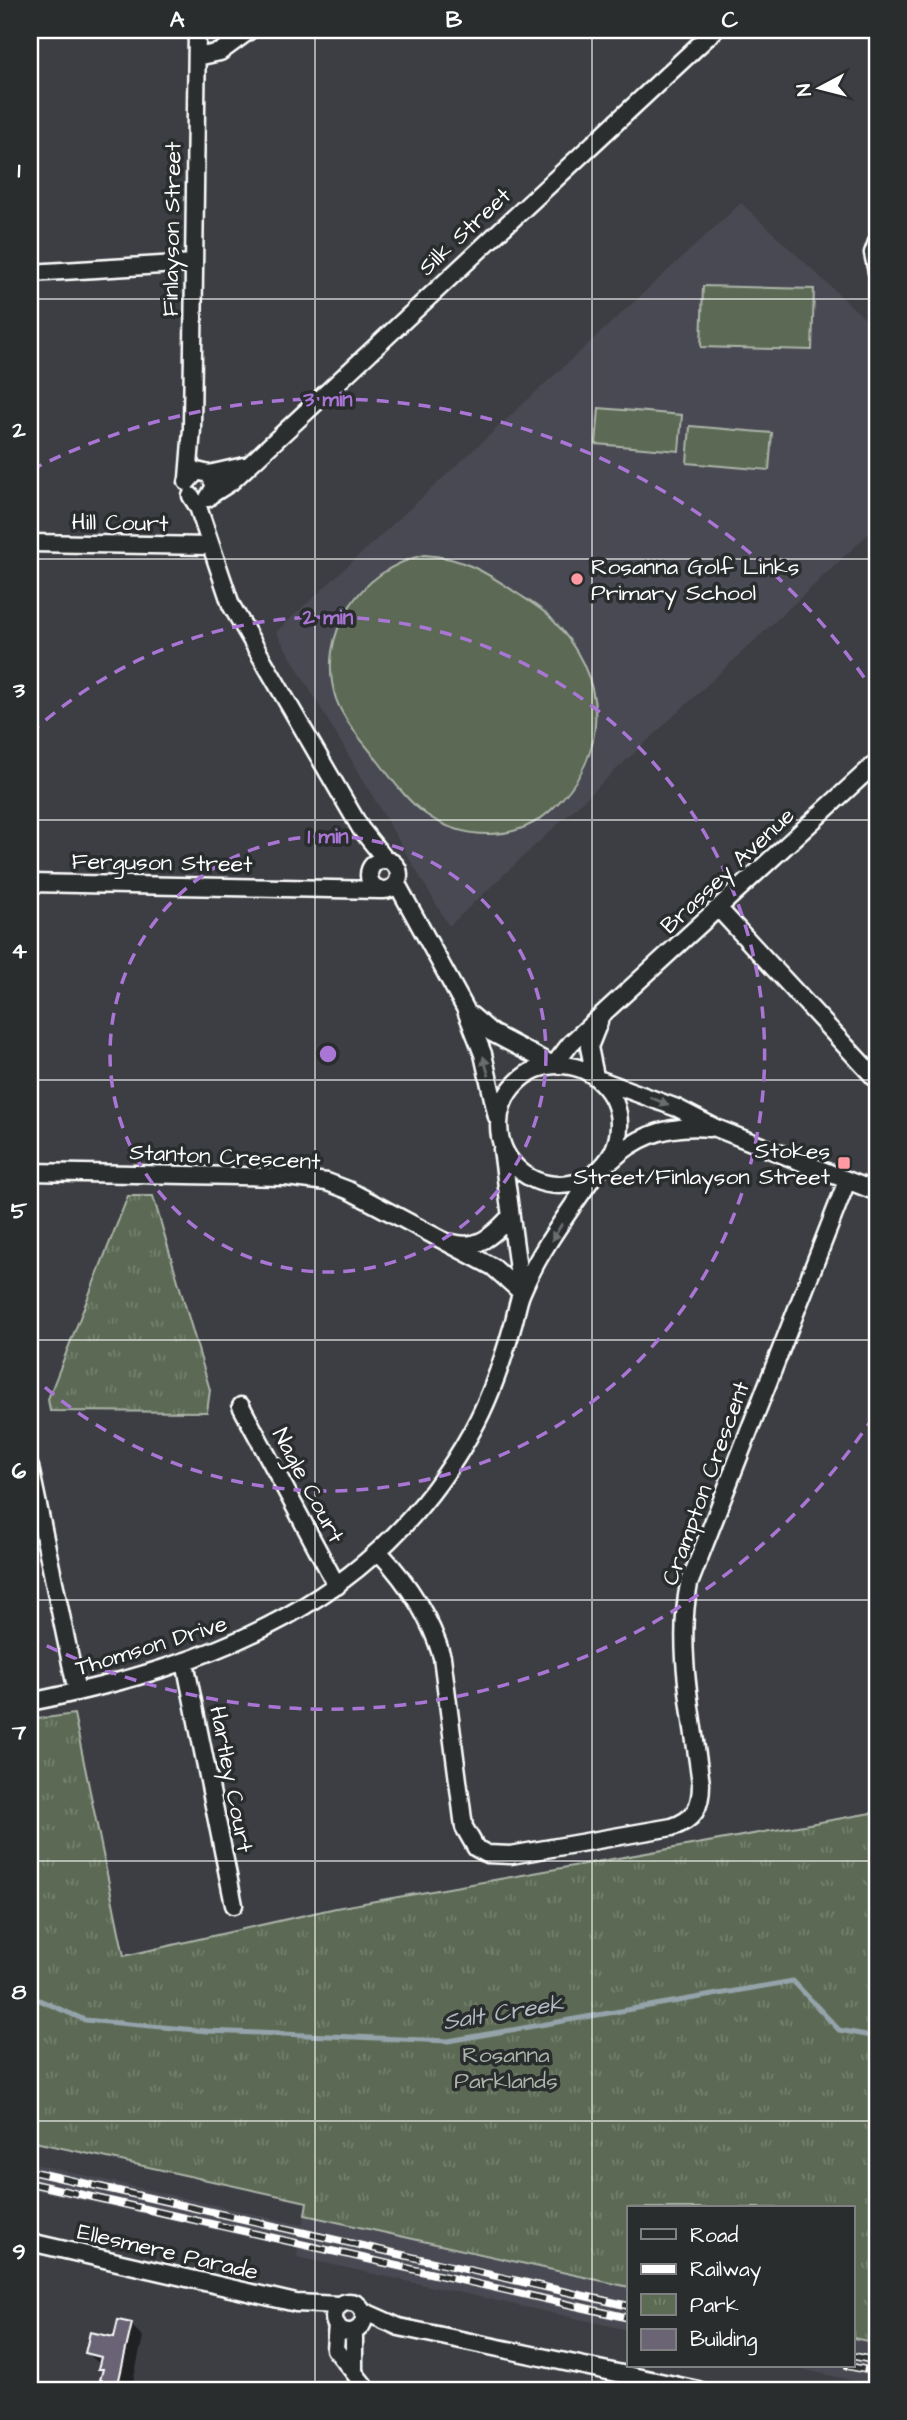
<svg xmlns="http://www.w3.org/2000/svg" width="907" height="2420" font-family="'Architects Daughter',sans-serif">
  <style>
    .built { fill: #4a4952 }
    .green { fill: #5b6b54; stroke: #adb5aa; stroke-width: 2 }
    .park { fill: url(#park-tufts); stroke: #adb5aa; stroke-width: 2 }
    .shadow { fill: #0007 }
    .lines { fill: none; stroke-linecap: round; stroke-linejoin: round }
    .stream { stroke: #95a3ab; stroke-width: 5 }
    .building { fill: #6a6475; stroke: #fff; stroke-width: 2 }
    .street-casing { stroke: #fff; stroke-width: 21 }
    .street { stroke: #2a2d2e; stroke-width: 16 }
    .rail-casing { stroke: #fff; stroke-width: 8 }
    .rail { stroke: #2a2d2e; stroke-width: 5; stroke-dasharray: 16; stroke-linecap: butt }
    .oneway { fill: #6a6c6d }
    .grid { fill: none; stroke: #fff; stroke-width: 2; stroke-opacity: 0.55 }
    .ring { fill: none; stroke: #a976d5; stroke-width: 3.5; stroke-dasharray: 12 9 }
    .poi-dot { fill: #ff9aa2; stroke: #2a2d2e; stroke-width: 2.5 }
    .labels { text-anchor: middle; stroke-width: 7; stroke-linejoin: round; paint-order: stroke }
    .street-label { font-size: 23px; fill: #fff; stroke: #2a2d2e }
    .poi-label { font-size: 23px; fill: #fff; stroke: #2a2d2e; text-anchor: start }
    .park-label { font-size: 23px; fill: #adb5aa; stroke: #2a2d2e }
    .water-label { font-size: 24px; font-style: italic; fill: #b0bac0; stroke: #2a2d2e }
    .centre { fill: #a976d5; stroke: #2a2d2e; stroke-width: 3.5 }
    .ring-label { font-size: 21px; text-anchor: middle; font-weight: bold; fill: #a976d5; stroke: #2a2d2e; stroke-width: 7; stroke-linejoin: round; paint-order: stroke }
    .neatline { fill: none; stroke: #fff; stroke-width: 2.5 }
    .grid-label { font-size: 23px; text-anchor: middle; font-weight: bold; fill: #fff }
  </style>
  <defs>
    <pattern id="park-tufts" width="24" height="20" patternUnits="userSpaceOnUse" patternTransform="scale(1.75)"><rect width="24" height="20" fill="#5b6b54"/><path d="M3 7l-1-3M5 7V3M7 7l1-3M15 17l-1-3M17 17v-4M19 17l1-3" fill="none" stroke="#74816e"/></pattern>
  </defs>
  <rect width="100%" height="100%" fill="#3d3e43"/>
  <filter id="ink" filterUnits="userSpaceOnUse"><feTurbulence type="fractalNoise" baseFrequency=".0143" numOctaves="2"/><feDisplacementMap in="SourceGraphic" scale="14" xChannelSelector="R" yChannelSelector="G"/><feConvolveMatrix kernelMatrix="1 2 1 2 8 2 1 2 1" color-interpolation-filters="sRGB"/></filter>
  <g filter="url(#ink)">
    <path class="built" d="M741 203 877 330V526L449 926 276 632Z
      M30 2163 302 2225 305 2215 629 2287V2330L297 2257 298 2248 30 2189Z
      M853 2338 877 2343V2386L788 2366H853Z"/>
    <path class="green" d="M703 286 814 289 812 350 701 347Z
      M599 408 682 415 679 451 596 444Z
      M690 426 772 433 769 470 687 463Z
      M424 555C461 557 486 572 515 592 527 600 540 607 550 617 608 676 613 754 550 811 516 842 463 840 427 815 405 800 390 776 374 756 360 738 344 721 336 699 315 634 361 569 424 555Z"/>
    <path class="park" d="M128 1196H153L210 1390 207 1412 50 1411 48 1399Z
      M74 1714 124 1956 336 1908 877 1812V2343L853 2338V2208H629V2287L305 2215 307 2202 30 2141V1720Z"/>
    <path class="shadow" d="M131 2325 143 2337 131 2390H113L102 2380V2366L87 2353 115 2339Z"/>
    <g class="lines">
      <path class="stream" d="M30 1996 85 2020 207 2031 448 2041 793 1981 839 2030 877 2037"/>
    </g>
    <path class="building" d="M118 2320 132 2323 118 2384 100 2380 103 2369H98L101 2357 85 2353 90 2332 114 2337Z"/>
    <g class="lines">
      <g class="street-casing">
        <path id="street" d="M197 57 220 52 250 30
          M877 242 873 253 877 272
          M30 273 194 263
          M188 478 192 429 197 30
          M187 482 197 471 209 474 244 466
          M212 494 231 482 715 30
          M191 496 198 507 231 605 361 829 385 859
          M208 498 215 486 209 474
          M30 543 210 546
          M369 875a15 15 0 1 1 30 0a15 15 0 1 1-30 0Z
          M30 883 380 890
          M397 884 465 1008 483 1054 497 1117
          M719 909 877 1080
          M471 1015 492 1033 553 1065
          M499 1125a60 60 0 1 1 120 0a60 60 0 1 1-120 0Z
          M554 1065 571 1043 877 762
          M595 1076 589 1047 599 1022
          M601 1080 677 1108 716 1128 877 1192
          M502 1149 521 1292
          M612 1160C639 1134 672 1124 710 1128
          M30 1172 286 1177 327 1182 348 1190 493 1267 521 1292
          M452 1243C478 1250 492 1236 509 1218
          M241 1406 337 1586
          M30 1467 77 1692
          M379 1552C408 1583 430 1616 442 1657L464 1827 476 1848 487 1854 511 1855 672 1827C694 1820 701 1808 701 1784 693 1719 676 1649 689 1584L847 1181
          M185 1662 234 1905
          M30 1702C214 1665 377 1604 472 1431 490 1399 502 1363 512 1328 516 1316 517 1303 522 1292 539 1251 569 1212 594 1175
          M30 2242 296 2303 339 2305
          M334 2317a15 15 0 1 1 30 0a15 15 0 1 1-30 0Z
          M363 2311 399 2327 698 2390
          M337 2325 335 2349 368 2390
          M354 2369V2331"/>
      </g>
      <use href="#street" class="street"/>
      <g class="rail-casing">
        <path id="rail" d="M30 2171 629 2306
          M30 2183 629 2318
          M853 2356 877 2361
          M848 2366 877 2372"/>
      </g>
      <use href="#rail" class="rail"/>
    </g>
    <defs><path id="oneway-solid" d="M-6-.8H1V-3.2L6.5 0L1 3.2V.8H-6Z" transform="scale(1.75)"/></defs>
    <g class="oneway">
      <use href="#oneway-solid" transform="translate(486 1066) rotate(-106)"/>
      <use href="#oneway-solid" transform="translate(659 1101) rotate(22)"/>
      <use href="#oneway-solid" transform="translate(557 1232) rotate(121)"/>
    </g>
  </g>
  <path class="grid" d="M315 30V2390M592 30V2390M30 299H877M30 559H877M30 820H877M30 1080H877M30 1340H877M30 1600H877M30 1861H877M30 2121H877"/>
  <g class="ring">
    <circle cx="328" cy="1054" r="218"/>
    <path d="M30 734A437 437 0 1 1 30 1374"/>
    <path d="M874 1416A655 655 0 0 1 31 1638M31 470A655 655 0 0 1 874 692"/>
  </g>
  <g class="poi-dot">
    <circle cx="577" cy="579" r="7"/>
    <rect x="837" y="1156" width="14" height="14" rx="3.5"/>
  </g>
  <g class="labels">
    <g class="street-label">
      <text transform="translate(171 229) rotate(-89)" y="8">Finlayson Street</text>
      <text transform="translate(464 231) rotate(-43)" y="8">Silk Street</text>
      <text transform="translate(120 522) rotate(1)" y="8">Hill Court</text>
      <text transform="translate(162 862) rotate(1)" y="8">Ferguson Street</text>
      <text transform="translate(727 870) rotate(-43)" y="8">Brassey Avenue</text>
      <text transform="translate(225 1156) rotate(3)" y="8">Stanton Crescent</text>
      <text transform="translate(705 1483) rotate(-70)" y="8">Crampton Crescent</text>
      <text transform="translate(309 1485) rotate(62)" y="8">Nagle Court</text>
      <text transform="translate(151 1645) rotate(-17)" y="8">Thomson Drive</text>
      <text transform="translate(232 1779) rotate(79)" y="8">Hartley Court</text>
      <text transform="translate(168 2251) rotate(13)" y="8">Ellesmere Parade</text>
    </g>
    <g class="poi-label">
      <text x="591" y="574">Rosanna Golf Links<tspan x="591" dy="26">Primary School</tspan></text>
      <text x="830" y="1158" text-anchor="end">Stokes<tspan x="830" dy="26">Street/Finlayson Street</tspan></text>
    </g>
    <g class="park-label">
      <text x="506" y="2062">Rosanna<tspan x="506" dy="26">Parklands</tspan></text>
    </g>
    <g class="water-label">
      <text transform="translate(503 2012) rotate(-9)" y="8">Salt Creek</text>
    </g>
  </g>
  <circle cx="328" cy="1054" r="10" class="centre"/>
  <g class="ring-label">
    <text x="328" y="406">3 min</text>
    <text x="328" y="624">2 min</text>
    <text x="328" y="843">1 min</text>
  </g>
  <rect width="907" height="2420" fill="none" stroke="#2a2d2e" stroke-width="77"/>
  <rect x="627" y="2206" width="228" height="161" fill="#2a2d2e" stroke="#7f8182" stroke-width="2"/>
  <rect x="641" y="2229" width="35" height="10" fill="#2a2d2e" stroke="#7f8182" stroke-width="2"/>
  <text x="690" y="2242" font-size="21" fill="#ffffff">Road</text>
  <rect x="641" y="2264" width="35" height="10" fill="#ffffff" stroke="#7f8182" stroke-width="2"/>
  <text x="690" y="2276" font-size="21" fill="#ffffff">Railway</text>
  <rect x="641" y="2294" width="35" height="21" fill="url(#park-tufts)" stroke="#7f8182" stroke-width="2"/>
  <text x="690" y="2312" font-size="21" fill="#ffffff">Park</text>
  <rect x="641" y="2329" width="35" height="21" fill="#6a6475" stroke="#7f8182" stroke-width="2"/>
  <text x="690" y="2346" font-size="21" fill="#ffffff">Building</text>
  <g transform="translate(820 88) rotate(263)" stroke="#2a2d2e" stroke-width="5" paint-order="stroke">
  <path d="M0-5L12 26L0 18L-12 26Z" fill="#ffffff"/>
  <text y="-10" font-size="19" font-weight="bold" text-anchor="middle" fill="#ffffff">N</text>
  </g>
  <rect x="38" y="38" width="831" height="2344" class="neatline"/>
  <g class="grid-label">
    <text x="177" y="27">A</text>
    <text x="454" y="27">B</text>
    <text x="730" y="27">C</text>
    <text x="19" y="177">1</text>
    <text x="19" y="437">2</text>
    <text x="19" y="697">3</text>
    <text x="19" y="958">4</text>
    <text x="19" y="1218">5</text>
    <text x="19" y="1478">6</text>
    <text x="19" y="1739">7</text>
    <text x="19" y="1999">8</text>
    <text x="19" y="2259">9</text>
  </g>
</svg>
